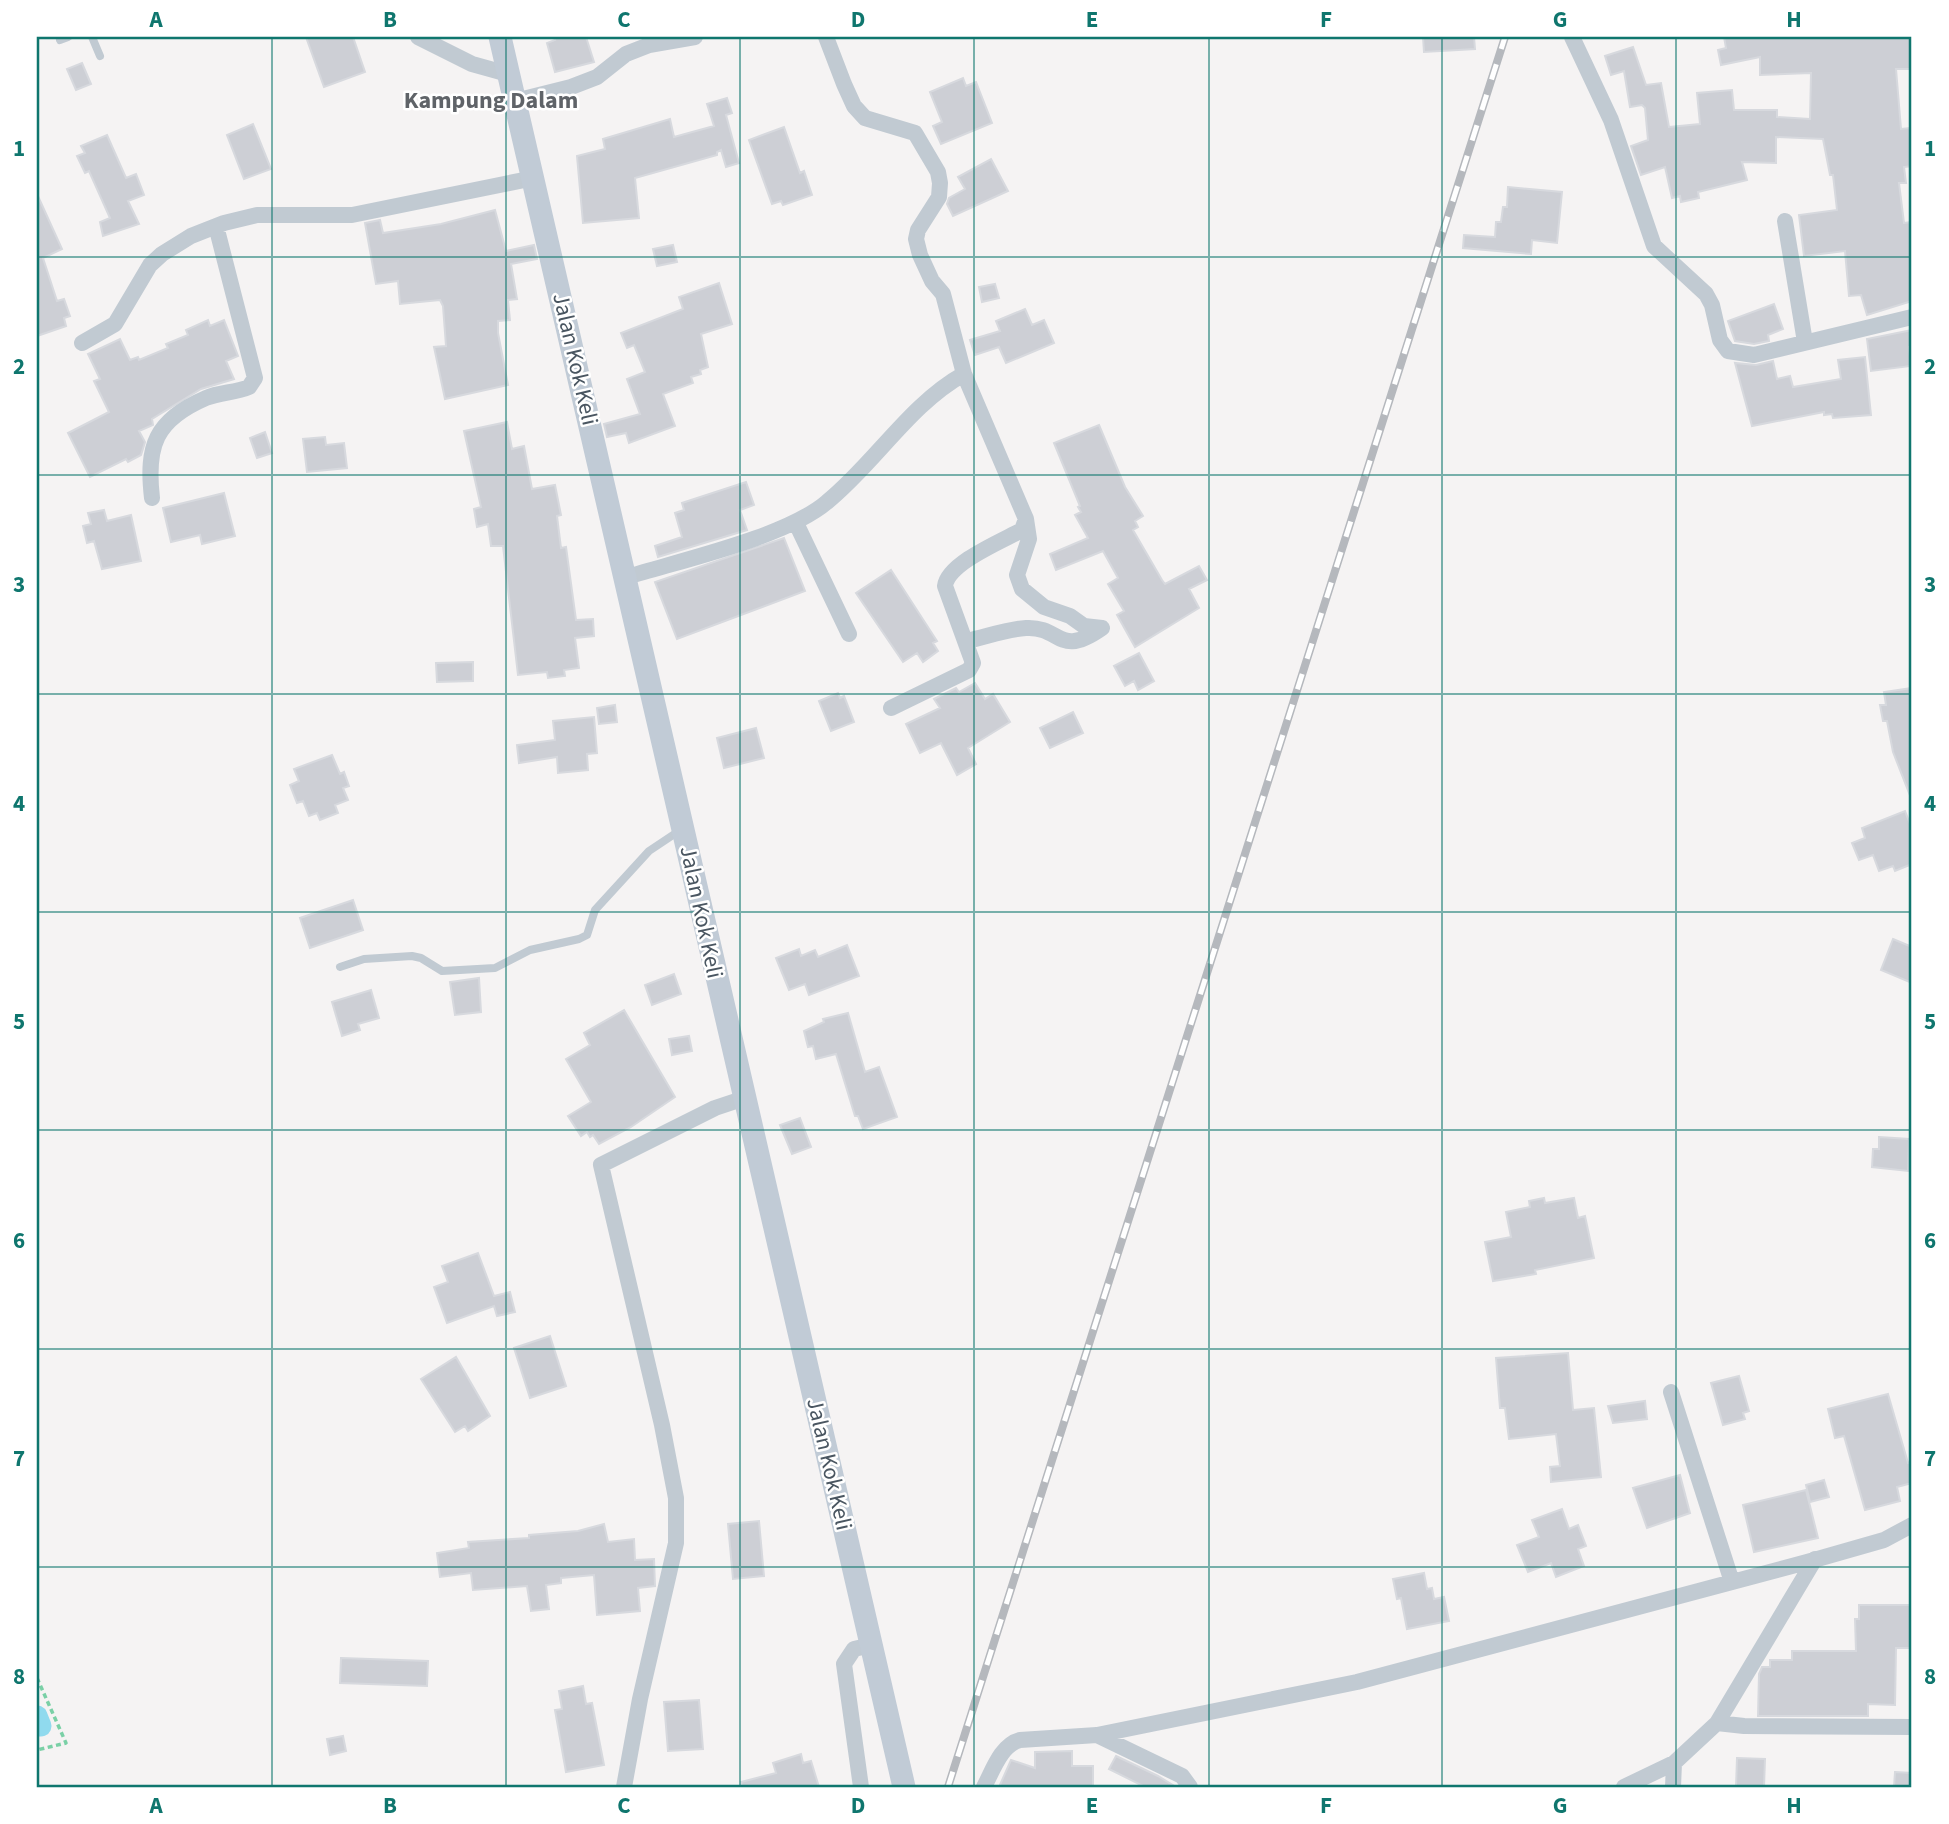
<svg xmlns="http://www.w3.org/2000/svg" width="1949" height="1824" font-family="'Source Sans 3',sans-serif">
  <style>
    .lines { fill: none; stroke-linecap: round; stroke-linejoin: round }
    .canal { stroke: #90daee; stroke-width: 21 }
    .building { fill: #cdcfd5; stroke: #d7d9de; stroke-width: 2 }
    .path { stroke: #7ad0a6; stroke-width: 3.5; stroke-dasharray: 5 3.5; stroke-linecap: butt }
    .lane { stroke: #c1cad2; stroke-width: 8 }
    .street { stroke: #c1cad2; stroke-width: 16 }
    .secondary { stroke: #c1cbd6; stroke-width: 23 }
    .rail-casing { stroke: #b5b8bd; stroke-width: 8 }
    .rail { stroke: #fff; stroke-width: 5; stroke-dasharray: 16; stroke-linecap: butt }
    .grid { fill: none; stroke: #0f766e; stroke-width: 2; stroke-opacity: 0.55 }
    .labels { text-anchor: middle; stroke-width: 5; stroke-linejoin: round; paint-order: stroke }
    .street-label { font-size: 23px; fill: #4a5661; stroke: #fff }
    .neighbourhood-label { font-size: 24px; font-weight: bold; fill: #5f6368; stroke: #fff }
    .neatline { fill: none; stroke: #0f766e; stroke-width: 2.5 }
    .grid-label { font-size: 23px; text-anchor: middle; font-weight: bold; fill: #0f766e }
  </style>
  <rect width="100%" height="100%" fill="#f5f3f3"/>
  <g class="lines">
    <path class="canal" d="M37 1716 41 1726"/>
  </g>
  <path class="building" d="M306 37H353L365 72 324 87Z
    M554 37H586L594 62 555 72 547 43 555 40Z
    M1423 37H1474L1475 49 1424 52Z
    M1724 37H1912V69H1896L1901 129 1910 128 1912 148V166L1904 167 1906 183H1899L1904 223 1912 222V301L1867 315 1861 295 1849 296 1845 251 1804 256 1799 215 1837 210 1833 175H1830L1823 139 1776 137V163L1742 162 1747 180 1698 192 1699 198 1681 202 1680 196 1672 198 1665 167 1641 175 1631 146 1648 140 1645 108 1642 105 1630 107 1624 71 1611 75 1605 56 1633 47 1646 85 1661 83 1669 127 1700 124 1697 93 1732 90 1734 110H1777V117L1810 119 1811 73 1760 75V57L1721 65 1718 50 1726 48Z
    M82 63 91 84 76 90 67 69Z
    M963 78 966 86 976 82 992 123 941 144 933 126 942 122 930 92Z
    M727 98 732 113 726 115 739 163 726 167 721 150 717 152V155L635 178 639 218 583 223 577 156 605 149 603 139 670 119 674 137 714 126 707 104Z
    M253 124 271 169 244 179 227 135Z
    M784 127 800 173 804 171 812 195 783 205 781 201 772 204 749 140Z
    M107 135 126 178 136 174 144 195 128 201 139 224 103 236 100 222 110 218 89 171 85 173 77 156 85 153 81 146Z
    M991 159 1008 191 953 216 947 204 949 198 965 189 958 177Z
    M1508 187 1562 192 1557 243 1532 240 1531 254 1463 248 1464 235 1495 237 1496 222H1501L1503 207H1507Z
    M37 194 62 249 43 258 57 301 64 299 70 316 64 318 66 326 37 336Z
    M495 210 506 251 534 245 537 259 511 264 517 299 508 300 510 320 498 321V333L508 385 445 399 434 347 446 346 443 306 440 300 400 304 398 281 376 284 365 223 380 220 383 233 441 224Z
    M673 245 677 262 657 266 653 249Z
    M719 283 732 324 701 334 708 367 700 370 701 374 691 377 693 383 663 394 675 426 629 443 626 433 607 437 604 424 640 414 627 379 645 372 634 345 627 348 621 333 683 309 679 297Z
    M995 284 999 298 982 302 979 287Z
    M1774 304 1783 329 1768 335 1769 341 1754 344 1735 341 1728 321Z
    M1025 309 1032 325 1044 320 1054 343 1006 363 999 347 975 355 970 340 1000 331 996 321Z
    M208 320 210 326 224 320 238 356 226 361 234 379 201 389 152 419 153 425 139 431 145 442 141 455 128 462 126 459 90 477 68 433 109 412 94 381 100 379 88 354 120 339 130 360 138 357 139 360 168 348 166 344 188 335 186 330Z
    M1912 330V347H1909L1911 366 1871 371 1867 339Z
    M1865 357 1871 415 1833 418 1832 414 1824 415V412L1752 426 1735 363 1756 365 1773 361 1777 379 1790 376 1793 387 1841 379 1838 360Z
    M507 422 512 449 524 446 532 489 555 485 561 515 557 516 561 548 566 547 576 620 593 619 594 636 575 638 579 668 564 670 565 676 548 678 547 672 518 675 503 546H491L488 524 477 527 474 509 481 507 464 431Z
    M1099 425 1125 487 1143 516 1135 521 1138 527 1133 530 1162 580 1165 584 1199 566 1207 580 1189 589 1199 608 1135 647 1117 615 1124 611 1108 584 1118 578 1103 551 1056 570 1050 554 1088 538 1075 515 1081 512 1078 507 1080 506 1054 443Z
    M265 432 272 453 257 458 250 438Z
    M325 437 326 445 344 443 347 468 307 472 303 439Z
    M746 482 754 505 740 510 747 530 658 557 655 546 682 537 675 513 684 510 682 503Z
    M224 493 235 536 202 544 200 535 171 542 163 508Z
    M104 510 107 521 131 515 141 561 102 569 94 541 87 543 83 526 91 524 88 513Z
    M784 538 805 591 677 639 655 582Z
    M891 570 937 641 933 643 938 651 923 662 917 653 903 662 856 593Z
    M1139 653 1154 681 1138 690 1134 681 1125 686 1114 666Z
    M473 662V681L437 682 436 663Z
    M975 683 985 699 993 694 1010 722 968 748 976 764 957 775 941 743 920 753 906 724 940 708 934 699 956 688 959 692Z
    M1912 688V798H1911L1893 752 1887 721H1883L1880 705H1886L1884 692Z
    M838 693 840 698 844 696 854 722 831 731 819 701Z
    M615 705 617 722 599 724 597 708Z
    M1073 712 1083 733 1050 748 1040 728Z
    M594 717 597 753 587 754 588 770 558 773 557 757 519 763 517 745 555 740 553 721Z
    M756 728 764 758 724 768 717 738Z
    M332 755 340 774 344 772 349 786 343 788 348 800 335 805 338 813 320 820 317 813 309 816 303 801 297 803 290 785 299 781 294 769Z
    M1905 811 1912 829V864L1895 871 1893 866 1879 871 1873 855 1859 860 1852 843 1865 838 1862 828Z
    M353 900 363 930 310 948 300 918Z
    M1893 939 1912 947V983L1881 970Z
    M847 945 859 976 809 995 805 984 789 990 776 958 799 949 801 956 815 950 818 957Z
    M674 974 681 994 652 1005 645 985Z
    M479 978 481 1012 455 1015 450 982Z
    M371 990 379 1018 358 1024 360 1030 342 1036 332 1002Z
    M624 1010 675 1097 631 1127 599 1144 593 1135 590 1137 587 1132 581 1136 568 1116 591 1102 566 1059 590 1045 584 1033Z
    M848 1013 865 1072 879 1067 897 1117 863 1129 858 1116H855L836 1054 816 1059 813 1046 808 1047 804 1031 824 1022 823 1019Z
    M689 1036 692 1051 672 1055 669 1039Z
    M800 1118 811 1147 792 1154 780 1125Z
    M1879 1137 1909 1139 1908 1171 1872 1167 1873 1149H1879Z
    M1544 1198 1545 1203 1574 1198 1578 1218 1585 1216 1594 1258 1535 1270 1536 1274 1493 1281 1485 1242 1511 1237 1506 1212 1530 1207 1529 1201Z
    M478 1253 494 1296 510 1292 515 1312 497 1316 494 1306 447 1323 434 1287 448 1282 442 1266Z
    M550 1336 566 1386 530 1398 514 1348Z
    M1568 1353 1573 1410 1594 1408 1601 1477 1551 1482 1550 1467 1560 1466 1556 1434 1509 1439 1505 1408H1500L1496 1358Z
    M456 1357 490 1416 468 1431 465 1426 455 1432 421 1379Z
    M1739 1376 1749 1411 1743 1413 1745 1419 1723 1425 1711 1383Z
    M1888 1394 1908 1463 1912 1462V1483L1897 1487 1900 1501 1865 1510 1844 1436 1835 1438 1828 1409Z
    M1645 1401 1647 1419 1613 1423 1608 1406Z
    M1680 1475 1690 1513 1647 1528 1633 1488Z
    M1824 1480 1829 1497 1810 1502 1806 1485Z
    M1806 1490 1818 1538 1754 1552 1743 1505Z
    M1562 1509 1569 1529 1578 1525 1586 1546 1578 1549 1584 1566 1556 1577 1551 1563 1528 1572 1517 1545 1539 1537 1532 1520Z
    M759 1521 764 1576 733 1579 728 1524Z
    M604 1524 608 1542 634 1539 635 1560 654 1559 655 1586 638 1588 640 1611 597 1615 594 1575 561 1578V1583L546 1585 549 1609 531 1611 527 1586 473 1590 471 1573 440 1577 437 1553 469 1548 468 1542 529 1538V1535L578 1531Z
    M1424 1573 1427 1589 1432 1588 1434 1599 1444 1597 1449 1621 1407 1629 1401 1598 1397 1599 1393 1579Z
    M1859 1605H1912V1648H1896L1895 1705 1868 1704V1716H1758L1759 1674 1762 1667H1770V1660H1792V1651H1856L1855 1619H1859Z
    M341 1658 428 1661 427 1686 340 1683Z
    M583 1686 586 1704 592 1703 604 1765 566 1772 555 1710 562 1709 559 1691Z
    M699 1700 703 1749 668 1751 664 1702Z
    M343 1736 346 1751 330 1755 327 1739Z
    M1072 1751V1766H1093V1786L999 1787 1011 1760 1035 1768V1752Z
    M801 1754 803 1763 811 1761 819 1787H742L741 1782 776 1773 773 1763Z
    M1116 1756 1158 1776 1176 1787H1145L1109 1769Z
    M1737 1758 1765 1759 1764 1787H1736Z
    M1895 1772 1912 1773V1787H1894Z"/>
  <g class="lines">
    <path class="path" d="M37 1678 66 1743 37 1750"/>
    <path class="lane" d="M92 37 100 56
      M60 40 68 37
      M340 967 364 959 412 956 421 958 442 971 495 968 530 950 579 939 587 935 595 910 649 851 682 829"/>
    <path class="street" d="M418 37 472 64 508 74
      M826 37 844 84 854 106 865 118 915 133 938 172 940 183 939 197 918 230 916 239 920 255 932 281 943 294 964 374 1026 519 1029 539 1017 575 1022 589 1044 607 1070 616 1084 626 1102 628
      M1572 37 1611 120 1654 246 1706 294 1712 305 1720 340 1728 351 1754 355 1912 317
      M515 101 571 87 597 77 626 54 649 45 695 37
      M1785 221 1805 342
      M82 343 115 324 150 265 162 254 191 236 224 223 257 215H352L534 178
      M152 498C146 446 155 420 206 398 220 392 235 393 249 387L255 378 216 226
      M796 523 849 634
      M627 577C682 560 786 537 827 502 875 463 910 404 964 374
      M967 641C986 637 1007 629 1026 628 1062 626 1058 659 1102 628
      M891 708 969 670 973 663 945 586C948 563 1002 541 1022 530L1026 519
      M1671 1392 1732 1582
      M1717 1723 1744 1726 1912 1727
      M1097 1735 1182 1776 1190 1787
      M624 1787 640 1699 676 1543V1498L662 1425 601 1165 715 1108 745 1098
      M861 1787 844 1664 854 1649 871 1645
      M984 1787C993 1770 1001 1745 1020 1740L1097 1735 1357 1682 1807 1562 1884 1540 1912 1525
      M1624 1787 1674 1763 1717 1723 1815 1559
      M1673 1787 1674 1763"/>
    <path class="secondary" d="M500 37 904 1787"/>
    <g class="rail-casing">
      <path id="rail" d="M948 1787 1505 37"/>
    </g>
    <use href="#rail" class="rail"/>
  </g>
  <path class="grid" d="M272 37V1787M506 37V1787M740 37V1787M974 37V1787M1209 37V1787M1442 37V1787M1676 37V1787M37 257H1912M37 475H1912M37 694H1912M37 912H1912M37 1130H1912M37 1349H1912M37 1567H1912"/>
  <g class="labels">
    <g class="street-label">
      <text transform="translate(576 359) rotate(77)" y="8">Jalan Kok Keli</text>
      <text transform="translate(702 912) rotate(78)" y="8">Jalan Kok Keli</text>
      <text transform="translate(830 1464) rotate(77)" y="8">Jalan Kok Keli</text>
    </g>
    <g class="neighbourhood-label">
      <text x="491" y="108">Kampung Dalam</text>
    </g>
  </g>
  <rect width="1949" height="1824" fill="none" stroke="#ffffff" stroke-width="77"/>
  <rect x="38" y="38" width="1872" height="1748" class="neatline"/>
  <g class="grid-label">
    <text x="156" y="27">A</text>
    <text x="390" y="27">B</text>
    <text x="624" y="27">C</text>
    <text x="858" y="27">D</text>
    <text x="1092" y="27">E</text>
    <text x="1326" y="27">F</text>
    <text x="1560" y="27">G</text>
    <text x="1794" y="27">H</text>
    <text x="19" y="156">1</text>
    <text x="1930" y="156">1</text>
    <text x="19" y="374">2</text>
    <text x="1930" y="374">2</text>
    <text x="19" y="592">3</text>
    <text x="1930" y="592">3</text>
    <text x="19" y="811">4</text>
    <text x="1930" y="811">4</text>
    <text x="19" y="1029">5</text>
    <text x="1930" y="1029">5</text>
    <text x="19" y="1248">6</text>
    <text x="1930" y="1248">6</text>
    <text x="19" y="1466">7</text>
    <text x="1930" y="1466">7</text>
    <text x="19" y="1684">8</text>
    <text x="1930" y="1684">8</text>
    <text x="156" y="1813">A</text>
    <text x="390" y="1813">B</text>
    <text x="624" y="1813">C</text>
    <text x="858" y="1813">D</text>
    <text x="1092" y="1813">E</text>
    <text x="1326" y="1813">F</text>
    <text x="1560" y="1813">G</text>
    <text x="1794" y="1813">H</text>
  </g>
</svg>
